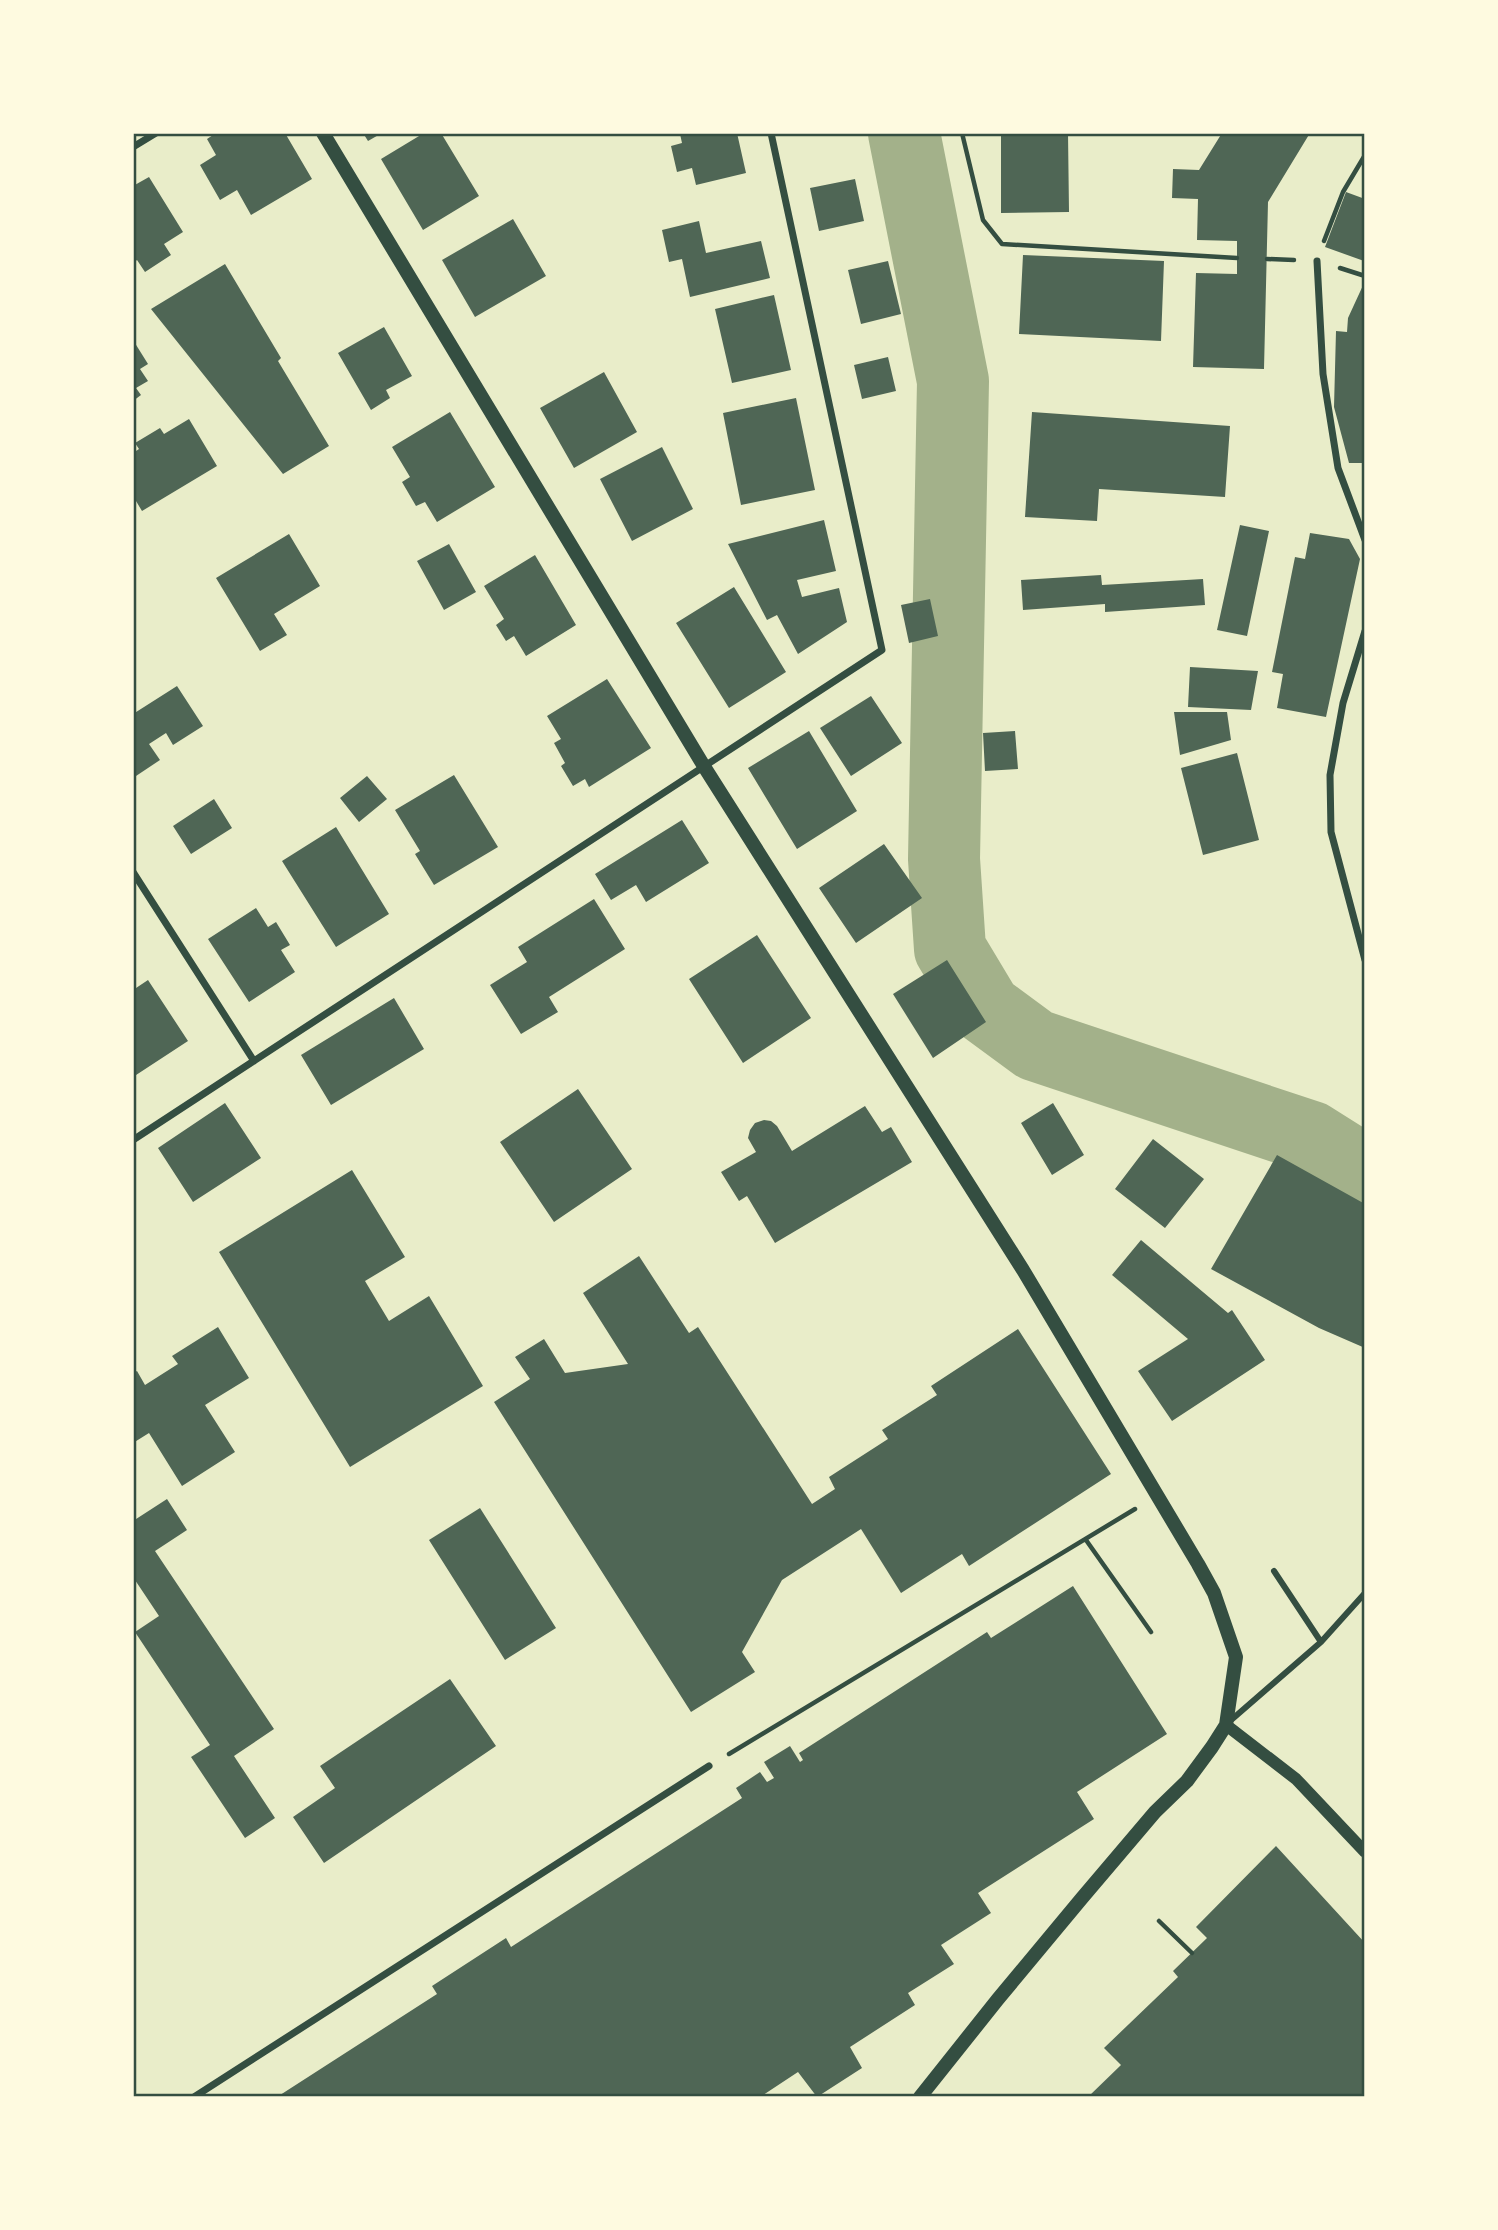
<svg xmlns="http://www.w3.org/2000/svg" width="1498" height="2230" font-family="Overpass,sans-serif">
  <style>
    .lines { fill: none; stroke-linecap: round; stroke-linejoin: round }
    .river { stroke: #a3b18a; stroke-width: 72 }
    .building { fill: #4f6655 }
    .path { stroke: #344e41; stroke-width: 4.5 }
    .pedestrian { stroke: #344e41; stroke-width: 6 }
    .minor { stroke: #344e41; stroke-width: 7 }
    .tertiary { stroke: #344e41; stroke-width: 12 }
    .secondary { stroke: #344e41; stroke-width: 14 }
    .neatline { fill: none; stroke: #344e41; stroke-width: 2.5 }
  </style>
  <rect width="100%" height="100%" fill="#e9edc9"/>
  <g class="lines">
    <path class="river" d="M904 133 953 381 944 859 950 949 986 1009 1035 1045 1311 1137 1365 1171"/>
  </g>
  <path class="building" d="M216 133H285L312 179 251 215 237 190 220 200 200 165 216 155 207 139Z
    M363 133H382L368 141Z
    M424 133H441L479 196 423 230 381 159Z
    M737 133 746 173 696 185 692 168 677 172 671 146 682 143 680 134Z
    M1001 133H1068L1069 212 1001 213Z
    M1222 133H1310L1268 202 1264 369 1193 367 1196 273 1237 274V241L1197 240 1198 199 1172 198 1173 169 1199 170Z
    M149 177 183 232 164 244 171 255 145 272 137 260 133 263V186Z
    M855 179 864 221 819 231 810 188Z
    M1346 192 1365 199 1364 261 1325 247Z
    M513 219 546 276 475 317 442 260Z
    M699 221 706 253 761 241 770 278 690 297 682 259 669 262 662 230Z
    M1023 255 1164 261 1161 341 1019 334Z
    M888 261 901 314 861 324 848 270Z
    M225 264 281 358 278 361 329 446 283 474 151 309Z
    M1365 281V463H1349L1334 407 1336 331 1347 332 1348 318Z
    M774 295 791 370 732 383 715 309Z
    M384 327 412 376 386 390 390 398 371 410 338 353Z
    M133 340 148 364 140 369 148 381 136 388 141 395 133 401Z
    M888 357 896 391 862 399 854 365Z
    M604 372 637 432 574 468 540 408Z
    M796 398 815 490 741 505 723 413Z
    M450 412 495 487 437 522 425 502 416 506 402 482 410 477 392 447Z
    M1032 412 1230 426 1225 497 1099 489 1097 521 1025 517Z
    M189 419 217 466 142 511 133 496V453L139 449 135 443 160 428 164 434Z
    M662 447 693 509 632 541 600 479Z
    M824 520 836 571 797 580 802 597 839 588 847 622 798 654 777 615 767 620 728 544Z
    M1240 525 1269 531 1247 636 1217 630Z
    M1310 533 1349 539 1360 559 1326 717 1277 708 1283 674 1272 672 1295 557 1305 559Z
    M289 534 320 586 274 614 287 635 260 651 216 578Z
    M449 544 476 592 444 610 417 561Z
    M535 555 576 625 526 656 514 636 506 641 496 625 504 619 484 586Z
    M1101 575 1102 585 1203 579 1205 605 1105 612V604L1023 610 1021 580Z
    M734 587 786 672 729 708 676 623Z
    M930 599 938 636 909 643 901 605Z
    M1190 667 1258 671 1251 710 1188 707Z
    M607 679 651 748 589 787 585 779 573 786 561 766 565 763 554 743 561 739 547 716Z
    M177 686 203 726 173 745 166 733 149 744 160 760 133 778V714Z
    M871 696 902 743 851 776 820 728Z
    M1174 712H1227L1231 740 1180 755Z
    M809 731 857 811 797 849 748 768Z
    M1015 731 1018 769 985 771 983 733Z
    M1237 753 1259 840 1203 855 1181 768Z
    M454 775 498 847 434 885 415 854 420 851 395 810Z
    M367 776 387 799 359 822 340 798Z
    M214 799 232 828 191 854 173 826Z
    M682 820 709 863 646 902 636 885 611 900 595 874Z
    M336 827 389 914 336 947 282 861Z
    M884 844 922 898 856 943 819 888Z
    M594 899 625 949 549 997 558 1012 521 1034 490 985 527 962 518 947Z
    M256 908 268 927 276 922 290 945 281 950 295 972 249 1002 208 939Z
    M757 935 811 1018 743 1063 689 979Z
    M947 960 986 1022 933 1058 893 994Z
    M148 980 188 1041 133 1077V990Z
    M394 998 424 1049 331 1105 301 1055Z
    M578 1089 632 1169 554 1222 500 1142Z
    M225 1103 261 1158 193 1202 158 1148Z
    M1053 1103 1084 1155 1052 1175 1021 1123Z
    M865 1106 882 1132 891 1127 912 1162 775 1243 747 1196 739 1201 721 1172 756 1152 748 1138 750 1130 755 1123 764 1120 771 1121 777 1126 792 1151Z
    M1153 1139 1204 1179 1165 1228 1115 1189Z
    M1277 1155 1365 1204V1348L1319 1328 1211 1269Z
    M352 1170 405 1257 365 1281 389 1321 429 1296 483 1386 350 1467 219 1252Z
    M1141 1240 1228 1313 1232 1310 1265 1360 1172 1421 1138 1371 1188 1339 1112 1275Z
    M639 1256 689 1333 698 1327 812 1504 835 1489 829 1477 888 1439 882 1430 937 1395 931 1386 1018 1329 1111 1474 969 1566 962 1554 901 1593 861 1529 782 1580 742 1652 755 1672 691 1712 494 1402 530 1379 515 1357 544 1339 565 1373 628 1364 583 1293Z
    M218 1327 249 1378 205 1405 235 1452 182 1486 149 1433 133 1443V1373L137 1371 145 1385 178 1364 172 1356Z
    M167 1499 187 1530 155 1551 274 1729 234 1756 275 1818 245 1838 191 1757 210 1745 135 1632 159 1616 133 1577V1521Z
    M480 1508 556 1628 505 1660 429 1540Z
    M1073 1586 1167 1734 1077 1792 1094 1819 978 1893 991 1913 941 1945 954 1964 908 1993 915 2005 850 2047 862 2068 817 2097 798 2072 760 2097H277L437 1994 432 1986 506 1938 511 1947 742 1798 736 1788 760 1772 767 1782 774 1778 764 1762 790 1746 800 1762 803 1760 799 1753 987 1632 991 1638Z
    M450 1679 496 1746 324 1863 293 1817 335 1788 320 1766Z
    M1276 1846 1365 1943V1967L1362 1970 1365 1974V2097H1088L1121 2065 1104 2048 1178 1977 1173 1971 1207 1938 1196 1927Z"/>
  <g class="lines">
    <path class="path" d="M962 133 983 220 1002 244 1237 258
      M1324 241 1343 192 1365 155
      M1267 259 1294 260
      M1340 268 1365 276
      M1086 1540 1151 1632
      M729 1754 1135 1509
      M1159 1921 1192 1953"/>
    <path class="pedestrian" d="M1274 1571 1321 1642
      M1230 1721 1321 1642 1365 1593"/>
    <path class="minor" d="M133 147 156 133
      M1317 261 1323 374 1338 468 1365 540
      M1365 631 1343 703 1330 775 1331 832 1365 960
      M133 872 254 1061
      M133 1140 882 650 771 133
      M194 2097 709 1766"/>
    <path class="tertiary" d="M1226 1725 1296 1779 1365 1852"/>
    <path class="secondary" d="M323 133 705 768 1023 1270 1198 1564 1214 1593 1236 1657 1226 1725 1212 1747 1187 1781 1155 1812 1082 1898 998 1999 920 2097"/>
  </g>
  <rect width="1498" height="2230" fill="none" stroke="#fefae0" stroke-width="270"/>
  <rect x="135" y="135" width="1228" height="1960" class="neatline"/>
</svg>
